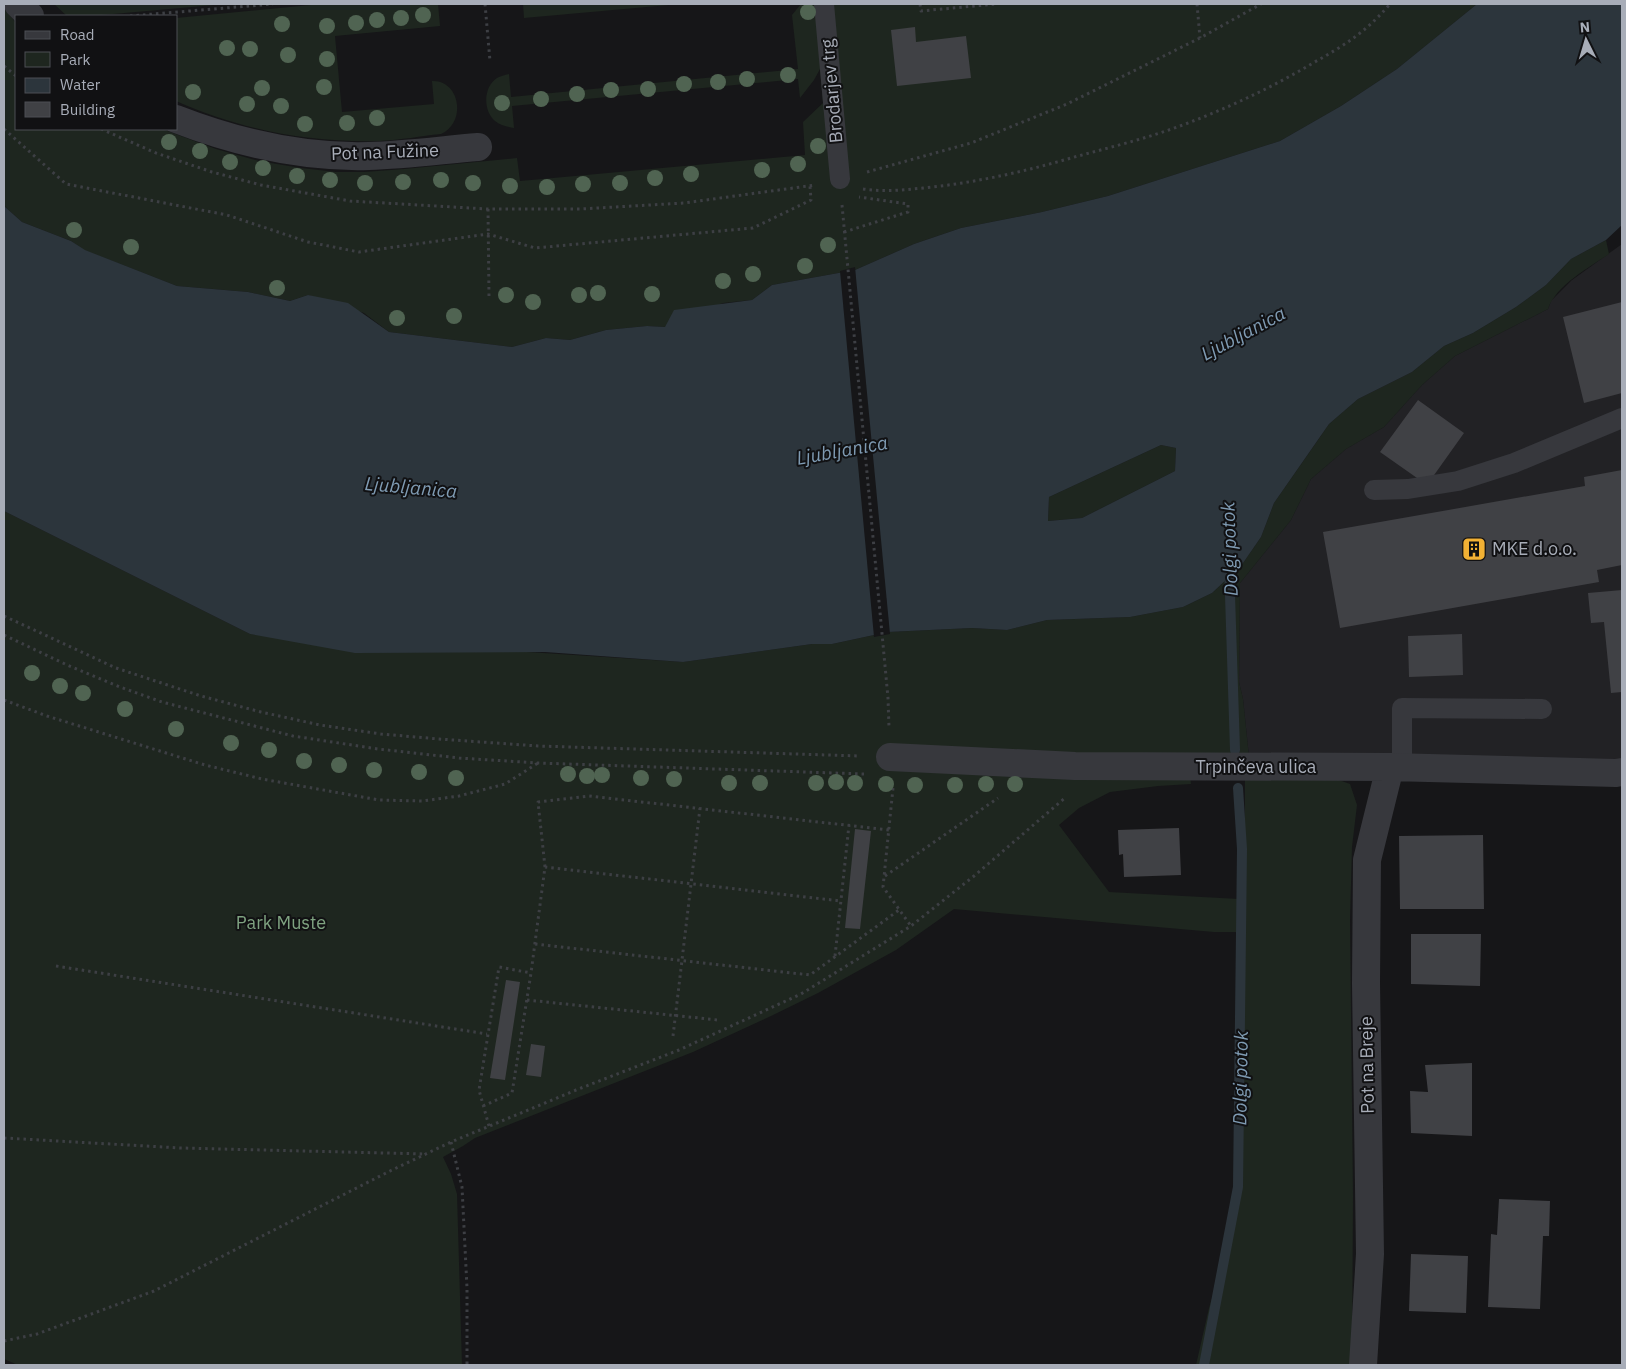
<svg xmlns="http://www.w3.org/2000/svg" width="1626" height="1369" font-family="'IBM Plex Sans',sans-serif">
  <style>
    .built { fill: #222225 }
    .green { fill: #1e261f }
    .water { fill: #2c353c; fill-rule: evenodd }
    .pier { fill: #161618 }
    .lines { fill: none; stroke-linecap: round; stroke-linejoin: round }
    .stream { stroke: #2c353c; stroke-width: 10 }
    .building { fill: #404145 }
    .path { stroke: #3d3f44; stroke-width: 3; stroke-dasharray: 2.5 4; stroke-linecap: butt }
    .lane { stroke: #37383d; stroke-width: 20 }
    .street { stroke: #37383d; stroke-width: 28 }
    .tree { fill: #506452 }
    .labels { text-anchor: middle; stroke-width: 4; stroke-linejoin: round; paint-order: stroke }
    .street-label { font-size: 18px; fill: #a8adb8; stroke: #111113 }
    .poi-label { font-size: 18px; fill: #a8adb8; stroke: #111113; text-anchor: start }
    .park-label { font-size: 18px; fill: #7fa381; stroke: #111113 }
    .water-label { font-size: 19px; font-style: italic; fill: #7f9bb3; stroke: #111113 }
  </style>
  <rect width="100%" height="100%" fill="#161618"/>
  <path class="built" d="M1622 244V759L1249 757 1243 699 1239 682 1240 583 1291 520 1311 479 1346 449 1384 427 1422 385 1455 356 1548 309 1551 301 1572 280Z"/>
  <path class="green" d="M54 4H225L91 16H67Z
    M321 4H438L440 26 335 36 342 112 434 104 432 81C460 80 467 122 441 134 421 136 401 140 380 141 310 143 241 130 176 101V18Z
    M523 4H680L524 18Z
    M801 4H1477L1397 69 1341 106 1280 141 1108 196 1042 212 961 228 914 244 855 270 772 285 752 300 723 303 665 327 647 326 606 330 570 340 546 338 512 347 389 332 364 313 308 295 290 301 248 292 177 286 84 250 71 241 22 222 4 206V8L16 23V129H162L216 149 259 161 301 168 336 172H364L404 169 517 158 520 181 805 155 803 122 823 103 820 69 814 80 800 98 798 79 512 106 514 128C507 127 500 125 495 121 483 111 483 87 497 78 500 76 505 75 509 74L511 97 798 69 792 15Z
    M1606 240 1609 254C1590 267 1556 285 1548 309L1455 356 1422 385 1384 427 1346 449 1311 479 1291 520 1240 583 1239 682 1243 699 1249 757H1188L1191 784 1158 786 1110 792 1079 808 1059 825 1109 892 1239 899V932H1214L954 909 896 950 818 993 771 1016 693 1052 475 1138 463 1146 443 1157 451 1174 457 1194 462 1365H18L4 1359V511L250 634 683 662 812 644H832L888 632 972 628 1007 630 1047 620 1130 617 1183 607 1212 593 1241 566 1261 537 1274 503 1318 440 1329 424 1358 399 1412 372 1444 346 1473 333 1516 307 1546 285 1571 259Z
    M1161 445 1176 448 1175 471 1082 518 1048 521 1049 497Z
    M1245 778 1336 779 1350 784 1357 805 1352 847 1350 920 1353 1196 1352 1365H1196L1209 1308 1232 1233 1237 1056 1245 933Z"/>
  <path class="water" d="M1477 4H1622V225L1606 240 1571 259 1546 285 1516 307 1473 333 1444 346 1412 372 1358 399 1329 424 1274 503 1261 537 1241 566 1212 593 1183 607 1130 617 1047 620 1007 630 972 628 888 632 832 644H812L683 662 545 652 355 653 250 634 4 511V206L22 222 71 241 85 250 177 286 248 292 290 301 308 295 348 303 389 332 512 347 546 338 570 340 606 330 647 326 665 327 674 310 752 300 772 285 855 270 914 244 961 228 1042 212 1108 196 1280 141 1341 106 1397 69ZM1161 445 1176 448 1175 471 1082 518 1048 521 1049 497Z"/>
  <path class="pier" d="M855 267 890 634 874 637 840 271Z"/>
  <g class="lines">
    <path class="stream" d="M1229 564 1235 750
      M1204 1365 1238 1187 1242 849 1238 788"/>
  </g>
  <path class="building" d="M915 27 916 42 966 36 971 78 897 86 891 30Z
    M1622 302V393L1584 403 1563 317Z
    M1418 400 1464 433 1427 485 1380 452Z
    M1622 470V565L1597 570 1599 582 1340 628 1323 532 1585 486 1584 477Z
    M1622 590V692L1611 693 1604 622 1591 623 1588 593Z
    M1462 634 1463 675 1409 677 1408 636Z
    M1179 828 1181 875 1124 877 1123 854 1119 855 1118 830Z
    M855 829 871 831 860 929 845 928Z
    M1483 835 1484 909H1400L1399 836Z
    M1411 934H1481L1480 986 1411 984Z
    M506 980 520 982 505 1080 490 1078Z
    M531 1044 545 1046 541 1077 526 1075Z
    M1472 1063V1136L1411 1133 1410 1091 1428 1092 1425 1065Z
    M1499 1199 1550 1201 1549 1236H1543L1540 1309 1488 1307 1491 1234 1497 1235Z
    M1411 1254 1468 1256 1466 1313 1409 1311Z"/>
  <g class="lines">
    <path class="path" d="M485 4 490 61
      M920 4 921 11 996 4
      M1197 4 1200 38
      M130 16 273 4
      M4 66 16 76
      M4 129 66 184 227 215 308 242 359 252 488 234 535 248 753 228 811 200 810 186
      M101 129 156 153 212 172 261 185 350 201 488 209H581L684 203 815 185
      M867 172 971 143 1067 104 1200 38 1261 4
      M863 189C883 192 903 190 923 188 974 183 1023 172 1071 158 1107 148 1145 139 1180 126 1226 109 1271 88 1313 63 1345 45 1366 32 1390 4
      M842 205 888 698 889 727
      M488 209 489 297
      M844 232 908 212V204L859 197
      M4 616 116 668 201 696 261 712 320 725 381 734 439 739 538 746 860 756
      M4 635 67 665 120 687 162 702 293 736 378 749 459 758 538 763 864 774
      M4 700 47 716 205 765 262 779 379 800 422 801 459 796 505 784 538 763
      M893 788 883 887 911 926
      M545 867 538 802 589 796 889 830
      M885 876 998 798
      M535 944 810 975 899 910
      M835 956 849 825
      M56 966 487 1034
      M527 1000 718 1020
      M673 1036 700 808
      M483 1106 512 1093 531 973 545 867 841 901
      M489 1126 479 1090 499 967 531 973
      M4 1138 181 1148 426 1154
      M451 1142 462 1187 467 1288V1365
      M4 1341 37 1334 154 1291 390 1171 451 1142 576 1090 679 1050 801 994 911 926 974 876 1066 797"/>
    <path class="lane" d="M824 4 840 179
      M1374 490 1408 489 1458 481 1514 463 1622 418
      M1402 768V708L1542 709"/>
    <path class="street" d="M18 4 30 16
      M176 119C238 143 302 158 369 156 405 155 442 150 478 147
      M890 757 1075 766 1390 767 1616 773 1622 772
      M1363 1365 1370 1254 1366 983 1367 860 1390 767"/>
  </g>
  <g class="tree">
    <circle cx="808" cy="12" r="8"/>
    <circle cx="423" cy="15" r="8"/>
    <circle cx="401" cy="18" r="8"/>
    <circle cx="377" cy="20" r="8"/>
    <circle cx="356" cy="23" r="8"/>
    <circle cx="282" cy="24" r="8"/>
    <circle cx="327" cy="26" r="8"/>
    <circle cx="227" cy="48" r="8"/>
    <circle cx="250" cy="49" r="8"/>
    <circle cx="288" cy="55" r="8"/>
    <circle cx="327" cy="59" r="8"/>
    <circle cx="788" cy="75" r="8"/>
    <circle cx="747" cy="79" r="8"/>
    <circle cx="718" cy="82" r="8"/>
    <circle cx="684" cy="84" r="8"/>
    <circle cx="324" cy="87" r="8"/>
    <circle cx="262" cy="88" r="8"/>
    <circle cx="648" cy="89" r="8"/>
    <circle cx="611" cy="90" r="8"/>
    <circle cx="193" cy="92" r="8"/>
    <circle cx="577" cy="94" r="8"/>
    <circle cx="541" cy="99" r="8"/>
    <circle cx="502" cy="103" r="8"/>
    <circle cx="247" cy="104" r="8"/>
    <circle cx="281" cy="106" r="8"/>
    <circle cx="377" cy="118" r="8"/>
    <circle cx="347" cy="123" r="8"/>
    <circle cx="305" cy="124" r="8"/>
    <circle cx="169" cy="142" r="8"/>
    <circle cx="818" cy="146" r="8"/>
    <circle cx="200" cy="151" r="8"/>
    <circle cx="230" cy="162" r="8"/>
    <circle cx="798" cy="164" r="8"/>
    <circle cx="263" cy="168" r="8"/>
    <circle cx="762" cy="170" r="8"/>
    <circle cx="691" cy="174" r="8"/>
    <circle cx="297" cy="176" r="8"/>
    <circle cx="655" cy="178" r="8"/>
    <circle cx="330" cy="180" r="8"/>
    <circle cx="441" cy="180" r="8"/>
    <circle cx="403" cy="182" r="8"/>
    <circle cx="365" cy="183" r="8"/>
    <circle cx="473" cy="183" r="8"/>
    <circle cx="620" cy="183" r="8"/>
    <circle cx="583" cy="184" r="8"/>
    <circle cx="510" cy="186" r="8"/>
    <circle cx="547" cy="187" r="8"/>
    <circle cx="74" cy="230" r="8"/>
    <circle cx="828" cy="245" r="8"/>
    <circle cx="131" cy="247" r="8"/>
    <circle cx="805" cy="266" r="8"/>
    <circle cx="753" cy="274" r="8"/>
    <circle cx="723" cy="281" r="8"/>
    <circle cx="277" cy="288" r="8"/>
    <circle cx="598" cy="293" r="8"/>
    <circle cx="652" cy="294" r="8"/>
    <circle cx="506" cy="295" r="8"/>
    <circle cx="579" cy="295" r="8"/>
    <circle cx="533" cy="302" r="8"/>
    <circle cx="454" cy="316" r="8"/>
    <circle cx="397" cy="318" r="8"/>
    <circle cx="32" cy="673" r="8"/>
    <circle cx="60" cy="686" r="8"/>
    <circle cx="83" cy="693" r="8"/>
    <circle cx="125" cy="709" r="8"/>
    <circle cx="176" cy="729" r="8"/>
    <circle cx="231" cy="743" r="8"/>
    <circle cx="269" cy="750" r="8"/>
    <circle cx="304" cy="761" r="8"/>
    <circle cx="339" cy="765" r="8"/>
    <circle cx="374" cy="770" r="8"/>
    <circle cx="419" cy="772" r="8"/>
    <circle cx="568" cy="774" r="8"/>
    <circle cx="602" cy="775" r="8"/>
    <circle cx="587" cy="776" r="8"/>
    <circle cx="456" cy="778" r="8"/>
    <circle cx="641" cy="778" r="8"/>
    <circle cx="674" cy="779" r="8"/>
    <circle cx="836" cy="782" r="8"/>
    <circle cx="729" cy="783" r="8"/>
    <circle cx="760" cy="783" r="8"/>
    <circle cx="816" cy="783" r="8"/>
    <circle cx="855" cy="783" r="8"/>
    <circle cx="886" cy="784" r="8"/>
    <circle cx="986" cy="784" r="8"/>
    <circle cx="1015" cy="784" r="8"/>
    <circle cx="915" cy="785" r="8"/>
    <circle cx="955" cy="785" r="8"/>
  </g>
  <defs>
    <g id="building-square" transform="scale(1.25)"><rect x="-9" y="-9" width="18" height="18" rx="4" fill="#f2b134" stroke="#111113"/><path d="M-4-6H4V6H1V3H-1V6H-4ZM-2.5-4.3h1.7v1.8h-1.7ZM.8-4.3h1.7v1.8H.8ZM-2.5-1h1.7V.8h-1.7ZM.8-1h1.7V.8H.8Z" fill="#111"/></g>
  </defs>
  <g fill-rule="evenodd">
    <use href="#building-square" x="1474" y="549"/>
  </g>
  <g class="labels">
    <g class="street-label">
      <text transform="translate(832 91) rotate(-95)" y="6">Brodarjev trg</text>
      <text transform="translate(385 152) rotate(-2)" y="6">Pot na Fužine</text>
      <text x="1256" y="773">Trpinčeva ulica</text>
      <text transform="translate(1367 1065) rotate(-91)" y="6">Pot na Breje</text>
    </g>
    <g class="poi-label">
      <text x="1492" y="555">MKE d.o.o.</text>
    </g>
    <g class="park-label">
      <text x="281" y="929">Park Muste</text>
    </g>
    <g class="water-label">
      <text transform="translate(1243 333) rotate(-28)" y="7">Ljubljanica</text>
      <text transform="translate(842 450) rotate(-10)" y="7">Ljubljanica</text>
      <text transform="translate(411 487) rotate(5)" y="7">Ljubljanica</text>
      <text transform="translate(1229 549) rotate(-92)" y="7">Dolgi potok</text>
      <text transform="translate(1240 1078) rotate(-89)" y="7">Dolgi potok</text>
    </g>
  </g>
  <rect width="1626" height="1369" fill="none" stroke="#a8adb8" stroke-width="10"/>
  <rect x="15" y="15" width="162" height="115" fill="#111113" stroke="#4d4f55"/>
  <rect x="25" y="31" width="25" height="8" fill="#37383d" stroke="#4d4f55"/>
  <text x="60" y="40" font-size="15" fill="#a8adb8">Road</text>
  <rect x="25" y="52" width="25" height="15" fill="#1e261f" stroke="#4d4f55"/>
  <text x="60" y="65" font-size="15" fill="#a8adb8">Park</text>
  <rect x="25" y="78" width="25" height="15" fill="#2c353c" stroke="#4d4f55"/>
  <text x="60" y="90" font-size="15" fill="#a8adb8">Water</text>
  <rect x="25" y="102" width="25" height="15" fill="#404145" stroke="#4d4f55"/>
  <text x="60" y="115" font-size="15" fill="#a8adb8">Building</text>
  <g transform="translate(1586 40) rotate(355)" stroke="#111113" stroke-width="4" paint-order="stroke">
  <path d="M0-4L9 19L0 12L-9 19Z" fill="#a8adb8"/>
  <text y="-8" font-size="14" font-weight="bold" text-anchor="middle" fill="#a8adb8">N</text>
  </g>
</svg>
